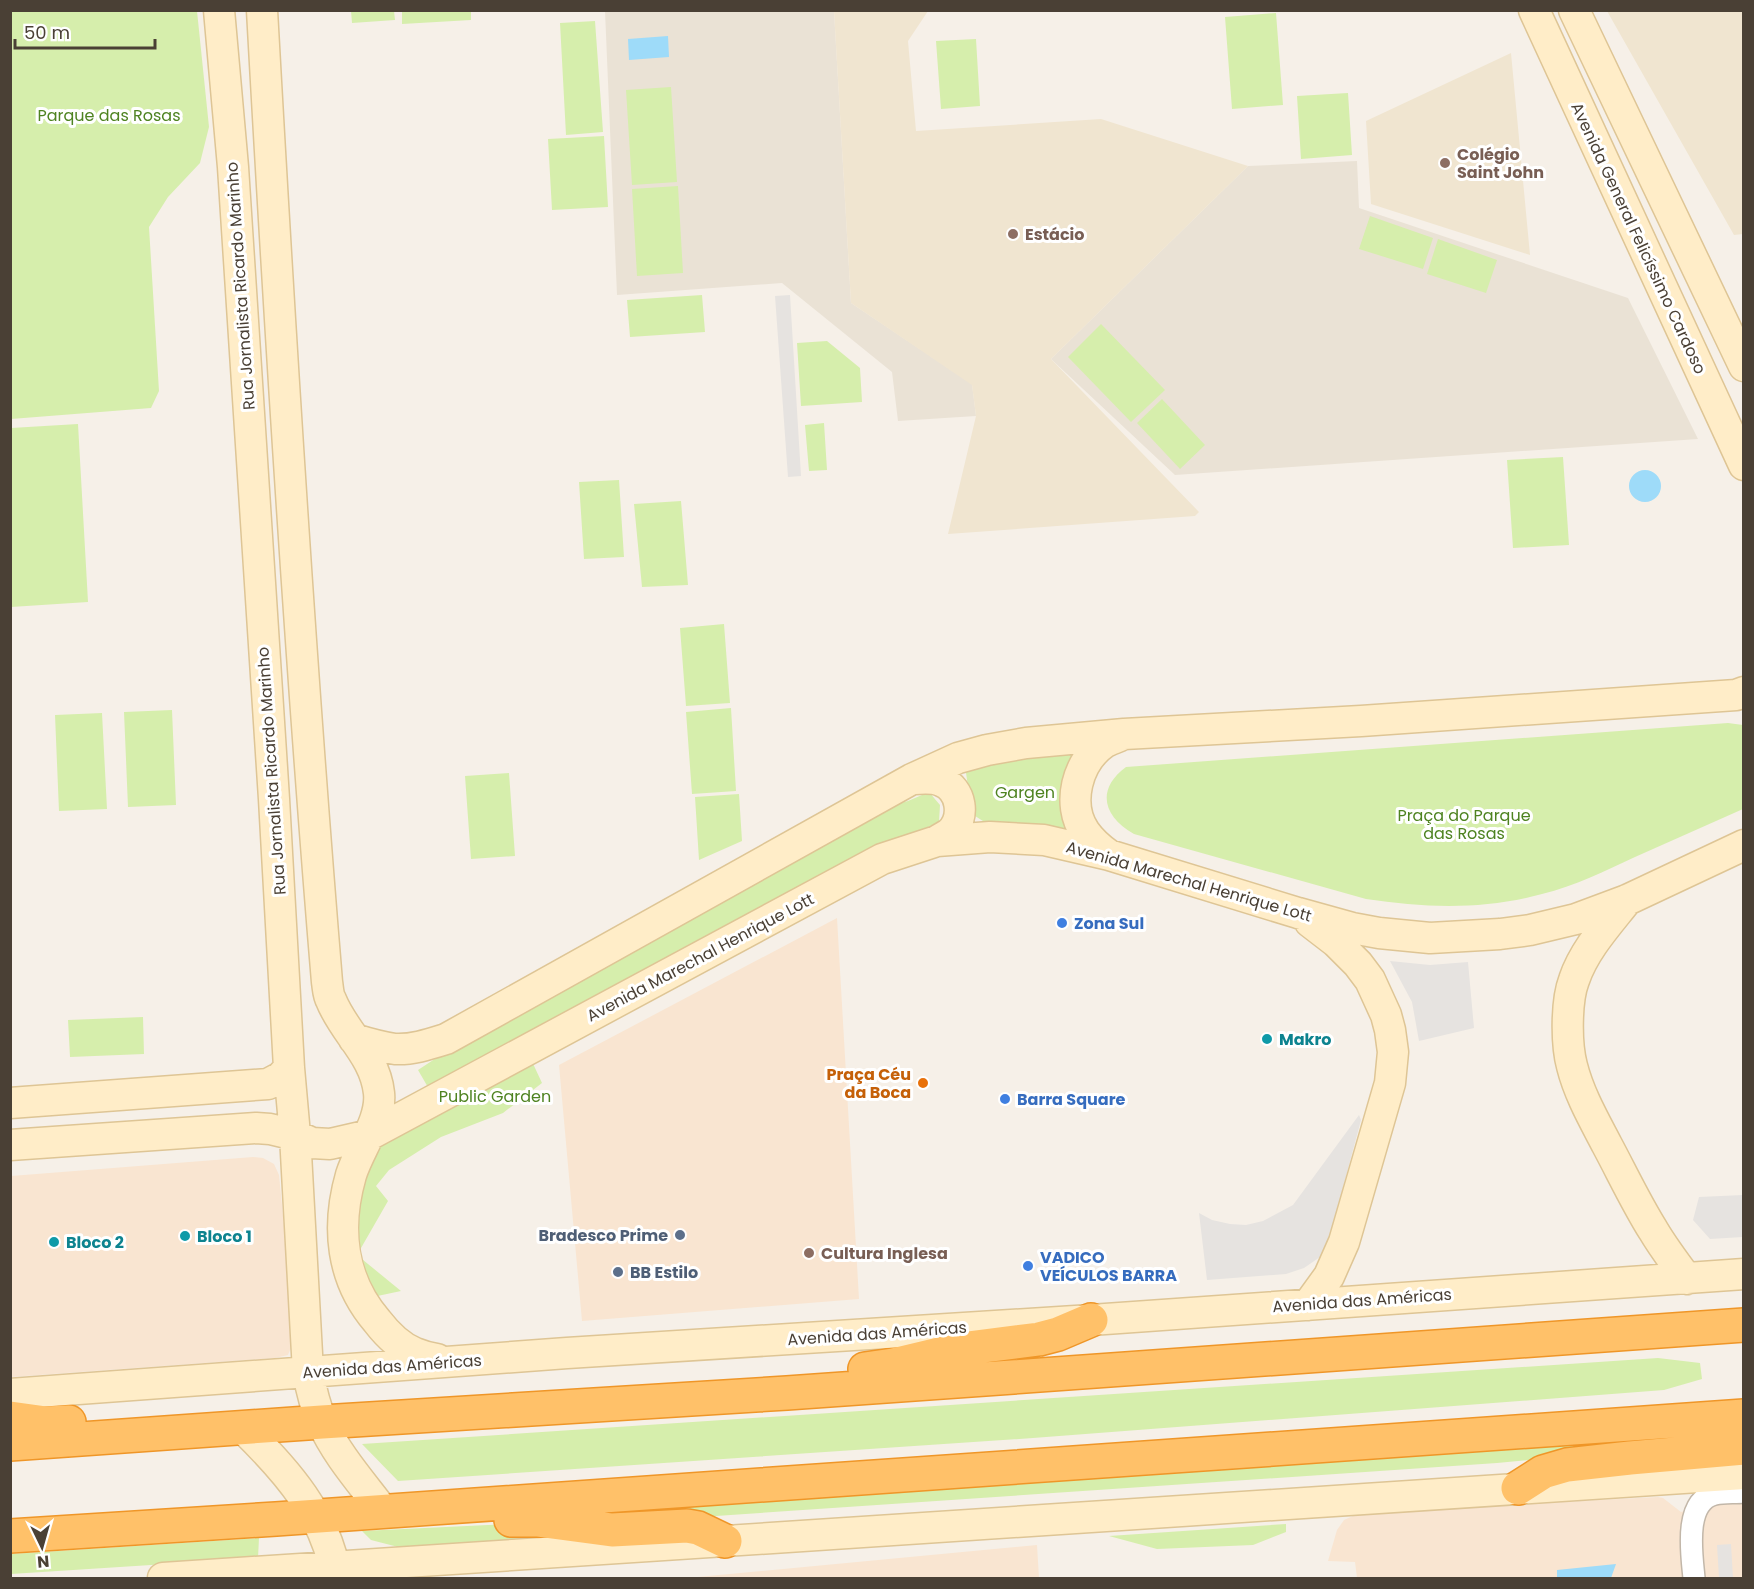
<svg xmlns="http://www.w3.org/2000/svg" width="1754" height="1589" font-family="Poppins,sans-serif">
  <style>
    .residential { fill: #eae2d5 }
    .commercial { fill: #f9e5d1 }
    .education { fill: #f0e5d0 }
    .green { fill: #d6eeac }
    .parking { fill: #e6e3e0 }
    .water { fill: #9edbf9 }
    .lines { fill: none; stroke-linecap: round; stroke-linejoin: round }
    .street-casing { stroke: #c2b7a9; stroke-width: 24 }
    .secondary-casing { stroke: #dec595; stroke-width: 33 }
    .highway-casing { stroke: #ef9628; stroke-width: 36 }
    .street { stroke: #fff; stroke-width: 21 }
    .secondary { stroke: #ffedc8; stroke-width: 30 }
    .highway { stroke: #ffc169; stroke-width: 33 }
    .education-dot { fill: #8d6e63; stroke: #fff; stroke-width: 2 }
    .shop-dot { fill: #3f7fe0; stroke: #fff; stroke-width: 2 }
    .culture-dot { fill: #0f9aa8; stroke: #fff; stroke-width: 2 }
    .food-dot { fill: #e8710a; stroke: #fff; stroke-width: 2 }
    .service-dot { fill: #5c6f8a; stroke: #fff; stroke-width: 2 }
    .labels { text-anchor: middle; stroke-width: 6; stroke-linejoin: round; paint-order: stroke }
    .park-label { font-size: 16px; fill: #4e8321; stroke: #fff }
    .education-label { font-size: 16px; font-weight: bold; fill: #785e54; stroke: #fff; text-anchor: start }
    .street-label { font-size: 16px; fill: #4a4035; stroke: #fff }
    .shop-label { font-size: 16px; font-weight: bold; fill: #366cbe; stroke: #fff; text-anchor: start }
    .culture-label { font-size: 16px; font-weight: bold; fill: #0d838f; stroke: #fff; text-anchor: start }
    .food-label { font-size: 16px; font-weight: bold; fill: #c56008; stroke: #fff; text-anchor: end }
    .service-label { font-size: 16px; font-weight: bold; fill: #4e5e75; stroke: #fff; text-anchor: end }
  </style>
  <rect width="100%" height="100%" fill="#f6f0e8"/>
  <path class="residential" d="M605 11H834L851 303 972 384 976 416 898 421 892 372 782 283 617 295Z
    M1357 161 1359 208 1628 298 1698 439 1175 475 1051 359 1248 166Z"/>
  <path class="commercial" d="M837 918 859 1299 582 1321 559 1065Z
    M253 1157 263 1158 274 1164 279 1175 294 1326 293 1343 288 1355 275 1358 11 1377V1176Z
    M1658 1497 1663 1498 1681 1512 1732 1498H1743V1578H1357L1355 1562 1328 1561 1337 1530 1344 1520 1362 1512Z
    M1037 1545 1039 1578H687Z"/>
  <path class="education" d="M834 11H928L908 41 916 131 1101 119 1248 166 1051 359 1199 512 1195 516 948 534 976 416 972 385 851 303Z
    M1607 11H1743V234L1734 235Z
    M1511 53 1530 255 1371 204 1366 121Z"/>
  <path class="green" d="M10 11H197L209 127 200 163 168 197 149 227 159 391 151 408 11 419Z
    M351 11H394L395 20 352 23Z
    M402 11H471V20L402 24Z
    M1276 13 1283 105 1232 109 1225 17Z
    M595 21 603 132 566 135 560 23Z
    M976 39 980 106 941 109 936 41Z
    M671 87 677 182 632 185 626 90Z
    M1348 93 1352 155 1301 159 1297 96Z
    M604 136 608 207 552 210 548 139Z
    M678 186 683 273 637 276 632 189Z
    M1370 216 1433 238 1423 269 1359 249Z
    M1438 239 1497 260 1486 293 1427 274Z
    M702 295 705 332 630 337 627 300Z
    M1101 324 1165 390 1131 422 1068 357Z
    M827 341 860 368 862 402 801 406 797 343Z
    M1162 399 1205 445 1180 469 1137 423Z
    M824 423 827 470 809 471 805 425Z
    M78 424 88 602 11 607V428Z
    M1563 457 1569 545 1513 548 1507 460Z
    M619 480 624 557 584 559 579 482Z
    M681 501 688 585 642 587 634 504Z
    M724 624 730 703 686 706 680 628Z
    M731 708 736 791 692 794 686 712Z
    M172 710 176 805 128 807 124 712Z
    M102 713 107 809 59 811 55 715Z
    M1728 723 1743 725V809C1707 825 1671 841 1635 857 1605 871 1575 886 1542 894 1484 910 1425 908 1366 899L1134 834C1104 817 1095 790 1126 767Z
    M1089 744 1070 835 1000 832 972 814 965 766Z
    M509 773 515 856 471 859 465 776Z
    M929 792 940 805 939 822 903 838 429 1089 418 1070 453 1047 879 809 908 801Z
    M739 794 742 841 699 860 695 797Z
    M143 1017 144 1054 70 1057 68 1020Z
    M529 1055 542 1083 503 1113 441 1137 389 1170 376 1186 388 1201 357 1255 401 1291 368 1298 353 1268 351 1211 358 1177 376 1146 406 1125Z
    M1658 1358 1700 1363 1702 1379 1664 1390 1033 1438 398 1481 362 1444Z
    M1743 1428 1594 1454 1497 1463 627 1522 581 1507Z
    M530 1523 566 1538 402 1548 371 1540 362 1531Z
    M1286 1524V1532L1253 1545 1157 1549 1109 1536Z
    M259 1538 258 1558 11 1574V1554Z"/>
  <path class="parking" d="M790 295 801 476 788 477 775 296Z
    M1390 961 1430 965 1468 962 1474 1028 1419 1041 1412 1002Z
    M1359 1115 1361 1120 1329 1240 1320 1257 1304 1268 1286 1274 1207 1280 1199 1213 1212 1220 1230 1224 1246 1225 1263 1221 1293 1205Z
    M1743 1195V1237L1710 1239 1693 1220 1699 1197Z
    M1731 1544 1733 1578H1719L1717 1545Z"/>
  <path class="water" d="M668 36 669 57 629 60 628 39Z
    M1629 486a16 16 0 1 1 32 0a16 16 0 1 1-32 0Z
    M1616 1564 1611 1578H1557V1570Z"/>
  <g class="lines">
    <g class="street-casing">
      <path id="street" d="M1694 1578C1692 1556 1683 1501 1715 1494 1724 1492 1734 1493 1744 1492"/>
    </g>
    <g class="secondary-casing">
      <path id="secondary" d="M219 10 233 167 274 799 289 1068 295 1135 308 1372C311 1389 315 1406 322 1422 336 1454 362 1483 383 1511
        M262 10C280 335 300 659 327 982 328 988 328 995 331 1000 344 1033 375 1055 379 1093 382 1120 359 1149 351 1175 336 1227 341 1279 377 1321 387 1334 400 1347 415 1353 422 1356 430 1358 437 1359
        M1534 10 1744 465
        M1574 10 1744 366
        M912 779C922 779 932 777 941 781 962 789 966 818 950 833 946 836 941 838 937 841
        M1109 855C1099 848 1092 842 1085 832 1066 804 1077 762 1104 743 1109 740 1116 738 1122 735
        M1627 900C1608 924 1584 950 1574 980 1566 1001 1566 1044 1572 1066 1579 1094 1594 1120 1607 1145 1622 1173 1636 1203 1653 1230 1663 1247 1675 1263 1687 1279
        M354 1039C367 1043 381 1047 395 1049 412 1050 430 1044 446 1039L912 779 958 758 987 750 1026 743 1124 734 1361 721 1736 695 1744 692
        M10 1103 268 1084 281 1077 289 1068
        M10 1145 256 1128 270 1129 295 1135 312 1143 330 1144 369 1135 882 859 937 841 990 837 1044 840 1109 855 1298 913 1352 928 1379 933 1430 938 1500 934 1530 930 1576 919 1627 900 1744 845
        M1308 1305 1329 1276 1344 1242 1390 1083 1393 1052 1390 1030 1386 1015 1370 980 1358 964 1336 942 1310 922
        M10 1394 567 1353 1091 1320 1744 1274
        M244 1429C286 1470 328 1517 336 1578
        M163 1578 1744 1474"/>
    </g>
    <g class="highway-casing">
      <path id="highway" d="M865 1369 893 1365 960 1349 1039 1339 1058 1334 1091 1320
        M10 1418 46 1423 69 1422
        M10 1444 322 1422 787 1393 1744 1325
        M1518 1488 1543 1472 1567 1465 1630 1458 1744 1448
        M511 1520H537L612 1530 687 1526 698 1528 725 1541
        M10 1536 276 1519 1744 1416"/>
    </g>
    <use href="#street" class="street"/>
    <use href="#secondary" class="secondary"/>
    <use href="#highway" class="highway"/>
  </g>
  <g class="education-dot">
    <circle cx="1445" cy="163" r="6"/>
    <circle cx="1013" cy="234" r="6"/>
    <circle cx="809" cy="1253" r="6"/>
  </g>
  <g class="shop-dot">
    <circle cx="1062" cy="923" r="6"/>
    <circle cx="1005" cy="1099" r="6"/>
    <circle cx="1028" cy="1266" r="6"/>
  </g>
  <g class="culture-dot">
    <circle cx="1267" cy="1039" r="6"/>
    <circle cx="185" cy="1236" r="6"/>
    <circle cx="54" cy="1242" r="6"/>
  </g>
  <circle class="food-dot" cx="923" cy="1083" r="6"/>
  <g class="service-dot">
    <circle cx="680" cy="1235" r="6"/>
    <circle cx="618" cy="1272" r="6"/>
  </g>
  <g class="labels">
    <g class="park-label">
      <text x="109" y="121">Parque das Rosas</text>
      <text x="1025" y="798">Gargen</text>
      <text x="1464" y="821">Praça do Parque<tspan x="1464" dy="18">das Rosas</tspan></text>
      <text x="495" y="1102">Public Garden</text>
    </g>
    <g class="education-label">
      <text x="1457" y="160">Colégio<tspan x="1457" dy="18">Saint John</tspan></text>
      <text x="1025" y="240">Estácio</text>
      <text x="821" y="1259">Cultura Inglesa</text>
    </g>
    <g class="street-label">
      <text transform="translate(1639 238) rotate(65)" y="6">Avenida General Felicíssimo Cardoso</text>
      <text transform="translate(240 286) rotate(-94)" y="6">Rua Jornalista Ricardo Marinho</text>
      <text transform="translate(271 771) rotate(-94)" y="6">Rua Jornalista Ricardo Marinho</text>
      <text transform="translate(1189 881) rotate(16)" y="6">Avenida Marechal Henrique Lott</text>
      <text transform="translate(700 957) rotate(-28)" y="6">Avenida Marechal Henrique Lott</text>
      <text transform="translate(1362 1300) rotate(-4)" y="6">Avenida das Américas</text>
      <text transform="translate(877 1333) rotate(-4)" y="6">Avenida das Américas</text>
      <text transform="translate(392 1366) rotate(-4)" y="6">Avenida das Américas</text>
    </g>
    <g class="shop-label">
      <text x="1074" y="929">Zona Sul</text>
      <text x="1017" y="1105">Barra Square</text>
      <text x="1040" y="1263">VADICO<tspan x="1040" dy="18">VEÍCULOS BARRA</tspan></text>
    </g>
    <g class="culture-label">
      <text x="1279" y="1045">Makro</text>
      <text x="197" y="1242">Bloco 1</text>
      <text x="66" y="1248">Bloco 2</text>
    </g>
    <g class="food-label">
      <text x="911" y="1080">Praça Céu<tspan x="911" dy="18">da Boca</tspan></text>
    </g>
    <g class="service-label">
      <text x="668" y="1241">Bradesco Prime</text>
      <text x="630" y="1278" text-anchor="start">BB Estilo</text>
    </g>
  </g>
  <rect width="1754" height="1589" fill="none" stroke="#4a4035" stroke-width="24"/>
  <g transform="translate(42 1547) rotate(175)" stroke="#ffffff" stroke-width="4.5" paint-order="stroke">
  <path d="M0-4.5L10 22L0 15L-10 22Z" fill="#4a4035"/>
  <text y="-9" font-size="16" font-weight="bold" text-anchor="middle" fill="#4a4035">N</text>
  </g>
  <path d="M15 39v9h140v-9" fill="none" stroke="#4a4035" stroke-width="3"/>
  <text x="24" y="39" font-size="18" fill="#4a4035" stroke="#ffffff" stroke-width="4.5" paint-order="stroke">50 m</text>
</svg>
